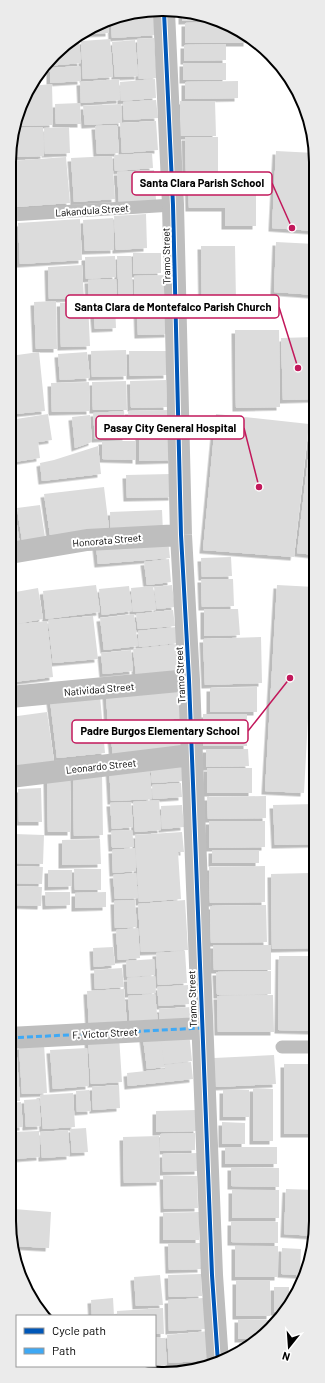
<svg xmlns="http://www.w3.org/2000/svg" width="325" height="1383" font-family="Barlow,sans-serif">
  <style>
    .building { fill: #dcdcdc; filter: url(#shadow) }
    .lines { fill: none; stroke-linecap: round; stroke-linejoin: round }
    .lane { stroke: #bebebe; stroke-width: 13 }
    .street { stroke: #bebebe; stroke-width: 22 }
    .quiet { stroke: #3fa9f5; stroke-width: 3; stroke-dasharray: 6 3; stroke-linecap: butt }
    .cycleway-casing { stroke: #fff; stroke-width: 6 }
    .cycleway { stroke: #0057b8; stroke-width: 4 }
    .labels { text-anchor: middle; stroke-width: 4; stroke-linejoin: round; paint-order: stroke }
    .street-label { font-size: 10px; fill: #000; stroke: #fff }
    .rim { fill: none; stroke: #000; stroke-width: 2 }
    .leader { fill: none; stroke: #c2185b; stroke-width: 1.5 }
    .callout-dot { fill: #c2185b; stroke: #fff; stroke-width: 1.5 }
    .callout { fill: #fff; stroke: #c2185b; stroke-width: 1.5 }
    .callout-label { font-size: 11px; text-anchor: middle; font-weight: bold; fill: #000 }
  </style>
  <defs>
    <filter id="shadow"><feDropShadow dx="-3.5" dy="3.5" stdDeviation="0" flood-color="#0004"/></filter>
  </defs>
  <rect width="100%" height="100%" fill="#fff"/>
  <path class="building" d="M182 10H183L212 20 182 21Z
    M154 12 156 35 112 38 111 20 123 14Z
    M109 21V33L82 34Z
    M221 22 231 25 247 36V43H185V23Z
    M154 38 157 78 139 79 137 39Z
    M110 39 113 77 83 79 81 41Z
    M70 40H79L81 63 47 66Z
    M135 40 138 76 115 77 112 42Z
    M226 44V60L184 61V45Z
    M183 63H226V80H183Z
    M80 66 81 81 50 83V68Z
    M119 79 120 100 81 103 80 82Z
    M155 79 156 98 121 101 120 82Z
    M238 81V98L185 99V82Z
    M52 84 53 125 16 126 30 86Z
    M156 100 158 118 124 120 123 102Z
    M180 101H215L216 136H180Z
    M80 103 81 124H56L55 104Z
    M121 104 122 123 156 121 158 150 122 153 120 123 85 125 83 106Z
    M117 125 119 153 97 154 95 126Z
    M43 127 44 156 15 157 14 132 15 128Z
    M69 127 70 153 45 154 44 128Z
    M185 137H218V173H186Z
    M276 151 315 153V231L272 228Z
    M152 153 153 168 115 171 114 155Z
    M112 156 115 199 74 202 71 158Z
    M66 157 70 203 15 207 11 161Z
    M154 170 156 200 119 203 117 172Z
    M256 173V226H225V208H189L188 174Z
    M146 214 147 248 116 250 114 216Z
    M113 218 114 250 85 251 83 220Z
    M80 219 82 260 20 264 18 223Z
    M10 227H15L17 277 10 278Z
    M276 242 315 244V295L274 292Z
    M201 246H235L236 301 202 302Z
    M133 253H161V273L133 274Z
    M115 256 116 277 86 279 85 257Z
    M117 256H131L133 303H119Z
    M82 265 84 298 49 299 48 267Z
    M164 275V300L134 301V276Z
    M116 279 117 299 89 301 88 280Z
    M56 301 57 349H36L34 302Z
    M10 302H13L17 348H10Z
    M88 302 90 346 61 347 60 303Z
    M115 303 116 328 95 329 93 305Z
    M167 304 168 334 138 335 137 305Z
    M235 330H279L280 407 236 408Z
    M315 337V399L283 400 281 338Z
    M126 350 127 376 92 377 91 351Z
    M129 351H166L167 375 130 376Z
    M39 352 45 411 14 414 10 380V356Z
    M87 352 90 378 60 380 58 354Z
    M166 380 167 407 131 408 130 381Z
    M126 381 127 410H93L92 382Z
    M89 382 90 411 52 412 51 383Z
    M170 410 171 432 129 433 128 411Z
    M124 411 126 437 95 439 93 413Z
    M48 414 52 440 38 442 40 458 14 462 10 431V420Z
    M216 414 309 424 294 557 203 550Z
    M90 415 92 442 75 448 72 417Z
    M312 425H315V555L297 553Z
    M171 435 172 460 139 461V436Z
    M102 441H136V460L102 459Z
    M98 446 101 474 42 481 40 463 54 460Z
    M10 455 15 469 10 471Z
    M171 474 172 497 127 498 126 475Z
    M104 487 109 528 50 535 44 494Z
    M40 505 45 537 22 540 17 508Z
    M14 506 20 544 10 546V507Z
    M162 510 163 532 111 535 110 512Z
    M168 540 170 558 98 564 96 546Z
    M231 557 232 576 202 577 201 558Z
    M169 559 171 582 147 585 144 562Z
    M201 579H233L234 606 202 607Z
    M96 585 100 612 46 619 43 591Z
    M172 585 175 607 157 609 154 587Z
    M277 585 315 587 304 793 265 791Z
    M129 586 132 611 102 615 99 589Z
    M153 586 156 610 133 612 131 588Z
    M38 588 43 619 10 625V593Z
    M204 609H238L240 635 204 636Z
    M173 610 175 626 138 629 136 614Z
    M134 614 138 646 104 650 100 618Z
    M93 616 98 659 53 663 48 620Z
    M47 621 53 677 14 682 10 646V625Z
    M176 627 178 643 139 647 138 631Z
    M261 637 262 683 205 685 203 639Z
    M178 644 181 671 136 675 133 649Z
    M131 650 133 671 103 674 101 653Z
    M257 687V712H210V688Z
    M182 688 185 718 108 725 106 694Z
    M100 696 105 753 57 758 50 700Z
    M47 712 54 761 16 766 10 717Z
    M203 714H247V746H203Z
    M183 721 186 751 113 757 110 727Z
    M10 743 14 769H10Z
    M206 749H248L249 766 206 767Z
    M182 761 183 781 152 783 150 763Z
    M149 763 152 799 111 801 109 766Z
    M207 768H252V793H207Z
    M73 773H102L103 835 74 836Z
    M47 778H70L71 832H48Z
    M181 783 182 797 153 799 152 785Z
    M41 788 42 822H19L18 789Z
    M266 796V818L208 819 207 797Z
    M159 800 161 830 135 832 133 802Z
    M131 802 133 827 112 829 110 803Z
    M315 804V844L275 845 273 805Z
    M182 805 184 827 162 829 161 806Z
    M209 821H265V847L209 848Z
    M132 830 134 847 112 848 111 831Z
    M182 832 184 852H178L181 899 139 902 135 835Z
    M14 834 44 835 43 864 13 863Z
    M100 839 101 864 62 865V840Z
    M135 848 136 871 113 873 112 850Z
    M212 850H259V863H212Z
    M14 866 43 867 42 884 13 883Z
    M265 866V902L210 903 209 867Z
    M74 869H101V890H75Z
    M48 870H72V886L48 887Z
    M136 873 138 898 115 899 113 875Z
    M310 873 312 948 272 949 271 874Z
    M14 886 42 887 41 906 13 905Z
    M45 892H70V905L46 906Z
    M106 892V907L75 908V893Z
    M135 900 137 927 115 928 114 901Z
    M185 900 188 950 141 952 138 904Z
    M266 905 267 942 211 943 210 906Z
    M138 928 140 958 118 960 116 930Z
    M213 945H271V970H214Z
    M113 947 115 965 94 967 93 948Z
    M185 951 187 983 158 985 156 953Z
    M279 956H315V1031L278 1030Z
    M154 959 155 975 127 977 126 961Z
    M122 968 124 987 95 989 94 970Z
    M271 971V994L217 995 216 972Z
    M155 976 156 993 128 994 127 978Z
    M188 985 189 1004 159 1006 157 987Z
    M124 989 127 1023 89 1026 87 991Z
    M155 994 158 1023 130 1025 128 996Z
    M273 995 274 1032H218L217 996Z
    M191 1007 192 1024 160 1025 159 1009Z
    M189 1032 192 1061 164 1064 161 1035Z
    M119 1036 122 1082 91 1084 88 1039Z
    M161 1037 164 1065 191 1062 193 1079 128 1086 127 1073 165 1069V1067L147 1069 143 1038Z
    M44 1044 47 1093 22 1094 19 1046Z
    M87 1048 89 1086 53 1089 50 1050Z
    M274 1055 276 1084 216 1087 214 1058Z
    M17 1057 20 1101H9V1058Z
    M284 1064H315V1134H284Z
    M119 1085 120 1108 93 1110 92 1087Z
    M253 1088 273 1089V1141H253Z
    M89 1090 91 1111 77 1112 76 1091Z
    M223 1090H249V1117H223Z
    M73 1093 75 1127 43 1129 40 1095Z
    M39 1099 41 1126 26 1127 24 1100Z
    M21 1102 23 1127 9 1128V1103Z
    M197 1110V1131L156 1132V1111Z
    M222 1122 245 1123V1144H222Z
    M86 1128 88 1152 72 1153 70 1129Z
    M68 1130 70 1156 42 1158 40 1132Z
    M39 1131 40 1157 14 1159 12 1132Z
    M9 1132H10L12 1161 9 1162Z
    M195 1133V1150L160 1151V1134Z
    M159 1136 160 1182 124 1183 123 1137Z
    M225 1147H277V1164H225Z
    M198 1153V1171L163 1172 162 1154Z
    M231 1167 279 1168V1187L231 1186Z
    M163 1176H197L198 1208 164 1209Z
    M286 1189 315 1190V1236L284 1234Z
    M232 1190H279V1218H232Z
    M14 1209 51 1212 49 1248 14 1246 12 1236Z
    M199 1212V1240H163V1213Z
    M231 1222H278V1243L231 1242Z
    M168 1243H200L201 1269 169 1270Z
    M235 1246H278V1277H235Z
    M282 1248 301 1249 300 1275 281 1274Z
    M201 1274 202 1296 169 1297 168 1275Z
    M160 1275 163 1305 136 1306 134 1277Z
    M236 1281H270V1316H236Z
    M274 1287H289V1304L283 1312H274Z
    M113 1298 114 1316H92L91 1300Z
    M204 1298 205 1329 169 1331 168 1300Z
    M163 1308 164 1334H155V1316H117V1311Z
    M238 1319 270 1320V1326L259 1339H238Z
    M209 1331 211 1360 169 1363 167 1335Z
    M155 1338H165L167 1365 155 1366Z
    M239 1343H255L239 1351Z
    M213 1363 212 1366 194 1368V1364Z"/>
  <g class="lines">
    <path class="lane" d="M10 215 173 205
      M282 1047H315"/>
    <path class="street" d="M164 12 173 205 181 535 189 680 212 1275 218 1363
      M10 553 87 540 181 535
      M10 697 189 680
      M10 777 191 755
      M9 1038 202 1028"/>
    <path class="quiet" d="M9 1038 202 1028"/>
    <g class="cycleway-casing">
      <path id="cycleway" d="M164 12 173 205 181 535 189 680 212 1275 218 1363"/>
    </g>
    <use href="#cycleway" class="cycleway"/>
  </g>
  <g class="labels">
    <g class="street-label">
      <text transform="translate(92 210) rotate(-4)" y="4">Lakandula Street</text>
      <text transform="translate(166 256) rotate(-91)" y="4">Tramo Street</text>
      <text transform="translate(107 540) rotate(-5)" y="4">Honorata Street</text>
      <text transform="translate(180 675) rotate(-93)" y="4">Tramo Street</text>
      <text transform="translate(99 689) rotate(-5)" y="4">Natividad Street</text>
      <text transform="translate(101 766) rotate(-6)" y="4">Leonardo Street</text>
      <text transform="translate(192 999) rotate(-92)" y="4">Tramo Street</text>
      <text transform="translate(105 1033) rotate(-3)" y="4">F. Victor Street</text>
    </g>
  </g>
  <path d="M0 0H325V1383H0ZM162 16H163A146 146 0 0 1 309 162V1221A146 146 0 0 1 163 1367H162A146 146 0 0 1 16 1221V162A146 146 0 0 1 162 16Z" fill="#ebebeb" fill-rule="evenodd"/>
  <path class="rim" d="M162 16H163A146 146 0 0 1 309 162V1221A146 146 0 0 1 163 1367H162A146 146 0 0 1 16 1221V162A146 146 0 0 1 162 16Z"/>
  <path class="leader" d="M292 228L272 183M298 368L279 307M259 487L244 428M290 678L248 731"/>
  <g class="callout-dot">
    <circle cx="292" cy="228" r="4"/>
    <circle cx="298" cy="368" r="4"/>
    <circle cx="259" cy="487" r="4"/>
    <circle cx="290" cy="678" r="4"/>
  </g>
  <g class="callout">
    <rect x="132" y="172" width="140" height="23" rx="4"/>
    <rect x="66" y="295" width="213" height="23" rx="4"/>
    <rect x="96" y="416" width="148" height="23" rx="4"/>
    <rect x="72" y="720" width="176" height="23" rx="4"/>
  </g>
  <g class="callout-label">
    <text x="202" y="187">Santa Clara Parish School</text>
    <text x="173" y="311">Santa Clara de Montefalco Parish Church</text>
    <text x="170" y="432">Pasay City General Hospital</text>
    <text x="160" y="735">Padre Burgos Elementary School</text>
  </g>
  <rect x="16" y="1315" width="140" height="52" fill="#ffffff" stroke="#999999"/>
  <rect x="24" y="1328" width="20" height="6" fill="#0057b8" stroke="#999999"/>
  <text x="52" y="1335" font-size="12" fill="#000000">Cycle path</text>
  <rect x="24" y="1348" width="20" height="6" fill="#3fa9f5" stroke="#999999"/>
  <text x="52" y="1355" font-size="12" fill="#000000">Path</text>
  <g transform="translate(289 1347) rotate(197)" stroke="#ffffff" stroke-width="3" paint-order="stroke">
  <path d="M0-3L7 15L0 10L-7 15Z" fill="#000000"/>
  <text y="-6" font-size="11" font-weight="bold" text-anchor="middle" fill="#000000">N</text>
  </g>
</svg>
